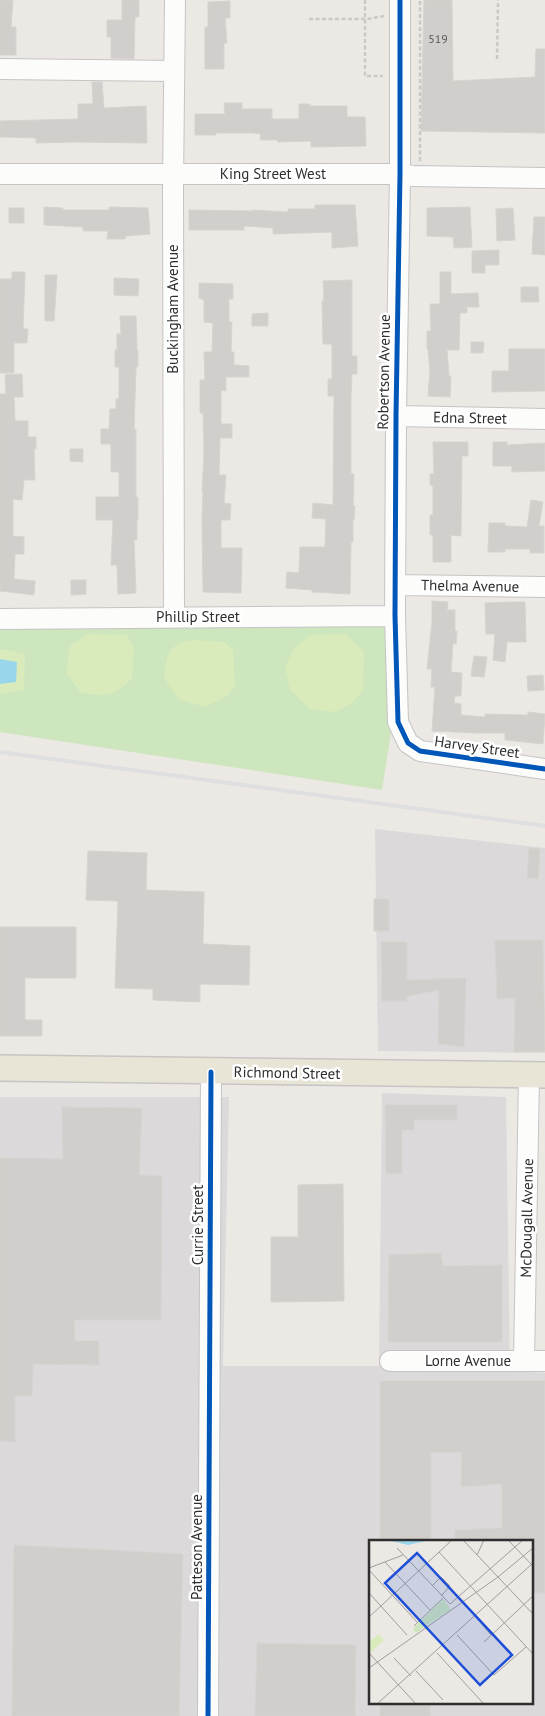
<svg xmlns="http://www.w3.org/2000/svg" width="545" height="1716" font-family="'PT Sans',sans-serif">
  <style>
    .industrial { fill: #dcd9db; fill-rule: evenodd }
    .green { fill: #cee6be }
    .pitch { fill: #d9eabb }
    .water { fill: #99d6ec }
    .building { fill: #d1cecb; stroke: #d7d4d0 }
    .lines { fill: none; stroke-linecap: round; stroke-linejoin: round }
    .minor-casing { stroke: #c5c4c5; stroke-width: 22 }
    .major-casing { stroke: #c6c5c4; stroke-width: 28 }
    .path { stroke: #c9c9c8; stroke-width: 2.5; stroke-dasharray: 4 2.5; stroke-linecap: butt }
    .minor { stroke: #fcfcfb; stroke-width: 20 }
    .major { stroke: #e8e4d6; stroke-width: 25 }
    .rail { stroke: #dfdfe1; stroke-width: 4 }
    .cycleway-casing { stroke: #fff; stroke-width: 8 }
    .cycleway { stroke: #0057b8; stroke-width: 5 }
    .labels { text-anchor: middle; stroke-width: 5; stroke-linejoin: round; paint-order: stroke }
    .number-label { font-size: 12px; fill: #585857 }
    .street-label { font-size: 15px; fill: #2e2e2e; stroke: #fff }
    .inset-road { fill: none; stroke: #a09e9b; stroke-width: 1 }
    .view { fill: #1d4ed8; fill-opacity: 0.15; stroke: #1d4ed8; stroke-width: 2.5 }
    .inset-edge { fill: none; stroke: #2e2e2e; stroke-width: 2.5 }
  </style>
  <rect width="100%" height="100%" fill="#ece8e4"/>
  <path class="industrial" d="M375 829 545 848V1053L378 1051Z
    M382 1093 506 1097 510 1371 545 1373V1716H0V1097H229L223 1366H379ZM370 1541H531V1702H370Z"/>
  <path class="green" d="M0 620 379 624 391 634 392 726 382 790 0 732Z"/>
  <path class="pitch" d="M88 634 127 635 134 648 132 679C112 697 105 697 80 692L66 672 70 646Z
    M346 634 364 652 363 690 353 702 336 712 310 709 290 689 285 667 294 648 311 635Z
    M194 640 224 642 233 650 235 687 227 696 205 707 180 700 164 678C167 654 167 644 194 640Z
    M0 649 25 654 24 690 0 694Z"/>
  <path class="water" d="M0 659 17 662 16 682 0 684Z"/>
  <path class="building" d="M0 0H13L11 27H16V55H0Z
    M122 0H139V17H135L134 59 111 58V37H107V20H122Z
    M424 0H452L453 81 535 77 536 49H545V133L421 131Z
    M230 1V18H225L227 43H224V69H205V27H208V2Z
    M92 82H102L104 108 146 106 147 143 75 142 36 143V138L0 137V121L78 119V104H93Z
    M224 103H242V109H272V119H299V104H310V106H347V117H365L366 146 311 147V141L278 142 277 140H260L261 134 253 133H216V135H195V114H225Z
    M315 205H355L358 246 332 248V232L273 234V228L244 226V230H189V210L253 211V210L288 212V209H315Z
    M44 207 63 208V210H109V207L148 208 150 234 126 236 125 239H107L108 231H83V227L44 225Z
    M470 207 472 247 454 248 453 237 427 236V208Z
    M9 208H24V223H9Z
    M513 208 515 240 497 241 496 209Z
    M534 217H545V255L532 254Z
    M499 250V265H485V273H472V251Z
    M12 272H25L23 329H28L27 343H14V373H0V279H12Z
    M440 272H451V294L478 293 479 307H467V313H460L459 350H447L449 376H451L450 397 428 396 430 370 428 349H427V331H431L430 304H440Z
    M45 275H57L54 321H45Z
    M114 278 139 279 138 296 114 295Z
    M352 280V356H357V374H352L351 396V474H354L353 506H355L354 520H353V542H351L350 594 312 592V590L286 588 287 572 299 573 300 547H325L326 519 312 518 313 503 333 505 334 396H328V379H332V344H323L322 301H324L323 281Z
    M199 283 233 284V299H229V322H232L231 352H234V365L249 366V377H226V391L221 390V424H232V438H220L219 475H226L224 503 231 504 230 520H221V548H242L241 593 203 592 202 518 203 491H202L204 451 203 413H200V380H205L204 352H212L213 323 204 322V300L199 298Z
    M521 287H538L539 302H521Z
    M268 313V326H252V314Z
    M120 316H136L137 350H138V367H136L134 429H136V497H138V520H137V540H134L136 593 118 594 117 565H111L113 520H96V497H119V472H111V444H101V429H109L110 409H116V399H119V367H115V350H117V334H121Z
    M471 342H484L483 353H471Z
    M509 349H545V391L492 392V371H509Z
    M22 374 23 397H14L15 421H28V437H36V449H34L35 480H24L22 500 13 499V536L24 537V554H15L14 579 35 581 34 595 0 591V394H6L5 375Z
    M433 442H468V456H462L461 536 451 535V562H433V535H430V515H433V486L430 485V474H434Z
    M493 442H507V445L545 443V471L512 472V466H493Z
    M70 449H83V462L70 461Z
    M531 500 543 502 539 526H544V553H530V549H505V552H488L489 523H505V526L527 527Z
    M71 580H86V594L71 595Z
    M432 601 448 602 447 610H455V631H457L456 644 453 643 451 672 462 673 461 696H455L454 703 461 704V715L485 717V714L528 715V712L545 714 543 744 505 740V733H477L432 731 435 687H431L432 669H427L432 622Z
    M510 602H525L526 642H507L505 662 493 660 495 634H486L485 603Z
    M474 656 487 657 484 677 471 676Z
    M543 675 544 690 528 691 527 676Z
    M529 848 540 849 538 879 527 878Z
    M88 851 147 853 146 890 204 892 203 944 250 946 249 985 200 984V1002L153 1000V989L115 988 118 901 86 900Z
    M374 899H389V931H374Z
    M0 927H76V978H25V1020H42V1036H0Z
    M495 940H543L545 1051 514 1052 515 998 497 999Z
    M381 942H407V980L466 978 464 1047 438 1044 439 990 407 996V1001H382Z
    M385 1105H457V1120H414V1130H402V1173L386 1174Z
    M62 1107 142 1108 139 1175 162 1176 161 1320H74L75 1341H99V1365L33 1364 32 1396H15V1442L0 1441V1158L63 1159Z
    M343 1184 344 1301 271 1302V1237H298V1185Z
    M441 1253 443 1266 502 1265V1342H388L389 1255Z
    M380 1381H545V1593H531V1541H455V1530L502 1528V1484L461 1487 462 1452 431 1453V1541H380Z
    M14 1545 183 1554 179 1716H12Z
    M257 1643 356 1645 355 1716H255Z
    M380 1702H430V1716H380Z"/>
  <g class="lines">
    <g class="minor-casing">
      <path id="minor" d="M400 0V174L396 416 395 616 398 722 408 743 420 751 545 769
        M0 69 174 71
        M0 174H400L413 176 545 178
        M396 416 545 419
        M396 585 545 587
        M174 618 173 186 175 0
        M0 619 395 616
        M390 1361H545
        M524 1361 529 1075
        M208 1716 211 1072"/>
    </g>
    <g class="major-casing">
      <path id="major" d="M0 1068 545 1075"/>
    </g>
    <path class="path" d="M365 0V76H383
      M309 19H367L384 16
      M497 59 498 0
      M420 161V0"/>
    <use href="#minor" class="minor"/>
    <use href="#major" class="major"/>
    <path class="rail" d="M0 752 545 826"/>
    <g class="cycleway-casing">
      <path id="cycleway" d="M400 0V174L396 416 395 616 398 722 408 743 420 751 545 769
        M208 1716 211 1072"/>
    </g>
    <use href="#cycleway" class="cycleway"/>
  </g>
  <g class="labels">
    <g class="number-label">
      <text x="438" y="43">519</text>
    </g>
    <g class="street-label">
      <text x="273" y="179">King Street West</text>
      <text transform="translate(173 309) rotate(-90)" y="5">Buckingham Avenue</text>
      <text transform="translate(384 372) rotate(-89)" y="5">Robertson Avenue</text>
      <text transform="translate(470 418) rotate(1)" y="5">Edna Street</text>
      <text transform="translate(470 586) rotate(1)" y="5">Thelma Avenue</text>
      <text x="198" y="622">Phillip Street</text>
      <text transform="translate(477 747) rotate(8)" y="5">Harvey Street</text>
      <text transform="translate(287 1073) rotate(1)" y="5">Richmond Street</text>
      <text transform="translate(527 1218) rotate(-89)" y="5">McDougall Avenue</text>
      <text transform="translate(198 1225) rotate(-90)" y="5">Currie Street</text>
      <text x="468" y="1366">Lorne Avenue</text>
      <text transform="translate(197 1547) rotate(-90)" y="5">Patteson Avenue</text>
    </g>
  </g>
  <g transform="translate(369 1540)">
    <rect width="164" height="164" fill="#ece8e4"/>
    <path d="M74 59 82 69 47 93 44 89Z" fill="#cee6be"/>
    <path d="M10 94 15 100 2 112 0 102Z" fill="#d9eabb"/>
    <path d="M18 0H61L39 5Z" fill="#99d6ec"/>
    <path class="inset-road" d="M94 0 164 74M139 0 164 26M28 8 81 64 154 0M70 12 164 114M108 15 115 0M16 22 61 70M0 28 34 15M0 30 48 82M63 46 72 37 81 46 72 56M0 53 38 95M0 77 83 0M107 77 122 95M45 86 74 58M88 95 125 135 157 107M115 102 164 56M0 113 47 164M68 113 115 164M25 118 42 136M0 128 129 37 164 8M47 131 74 160M8 164 164 23"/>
    <path class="view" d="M48 13 143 115 111 145 16 43Z"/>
    <rect width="164" height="164" class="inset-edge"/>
  </g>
</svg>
